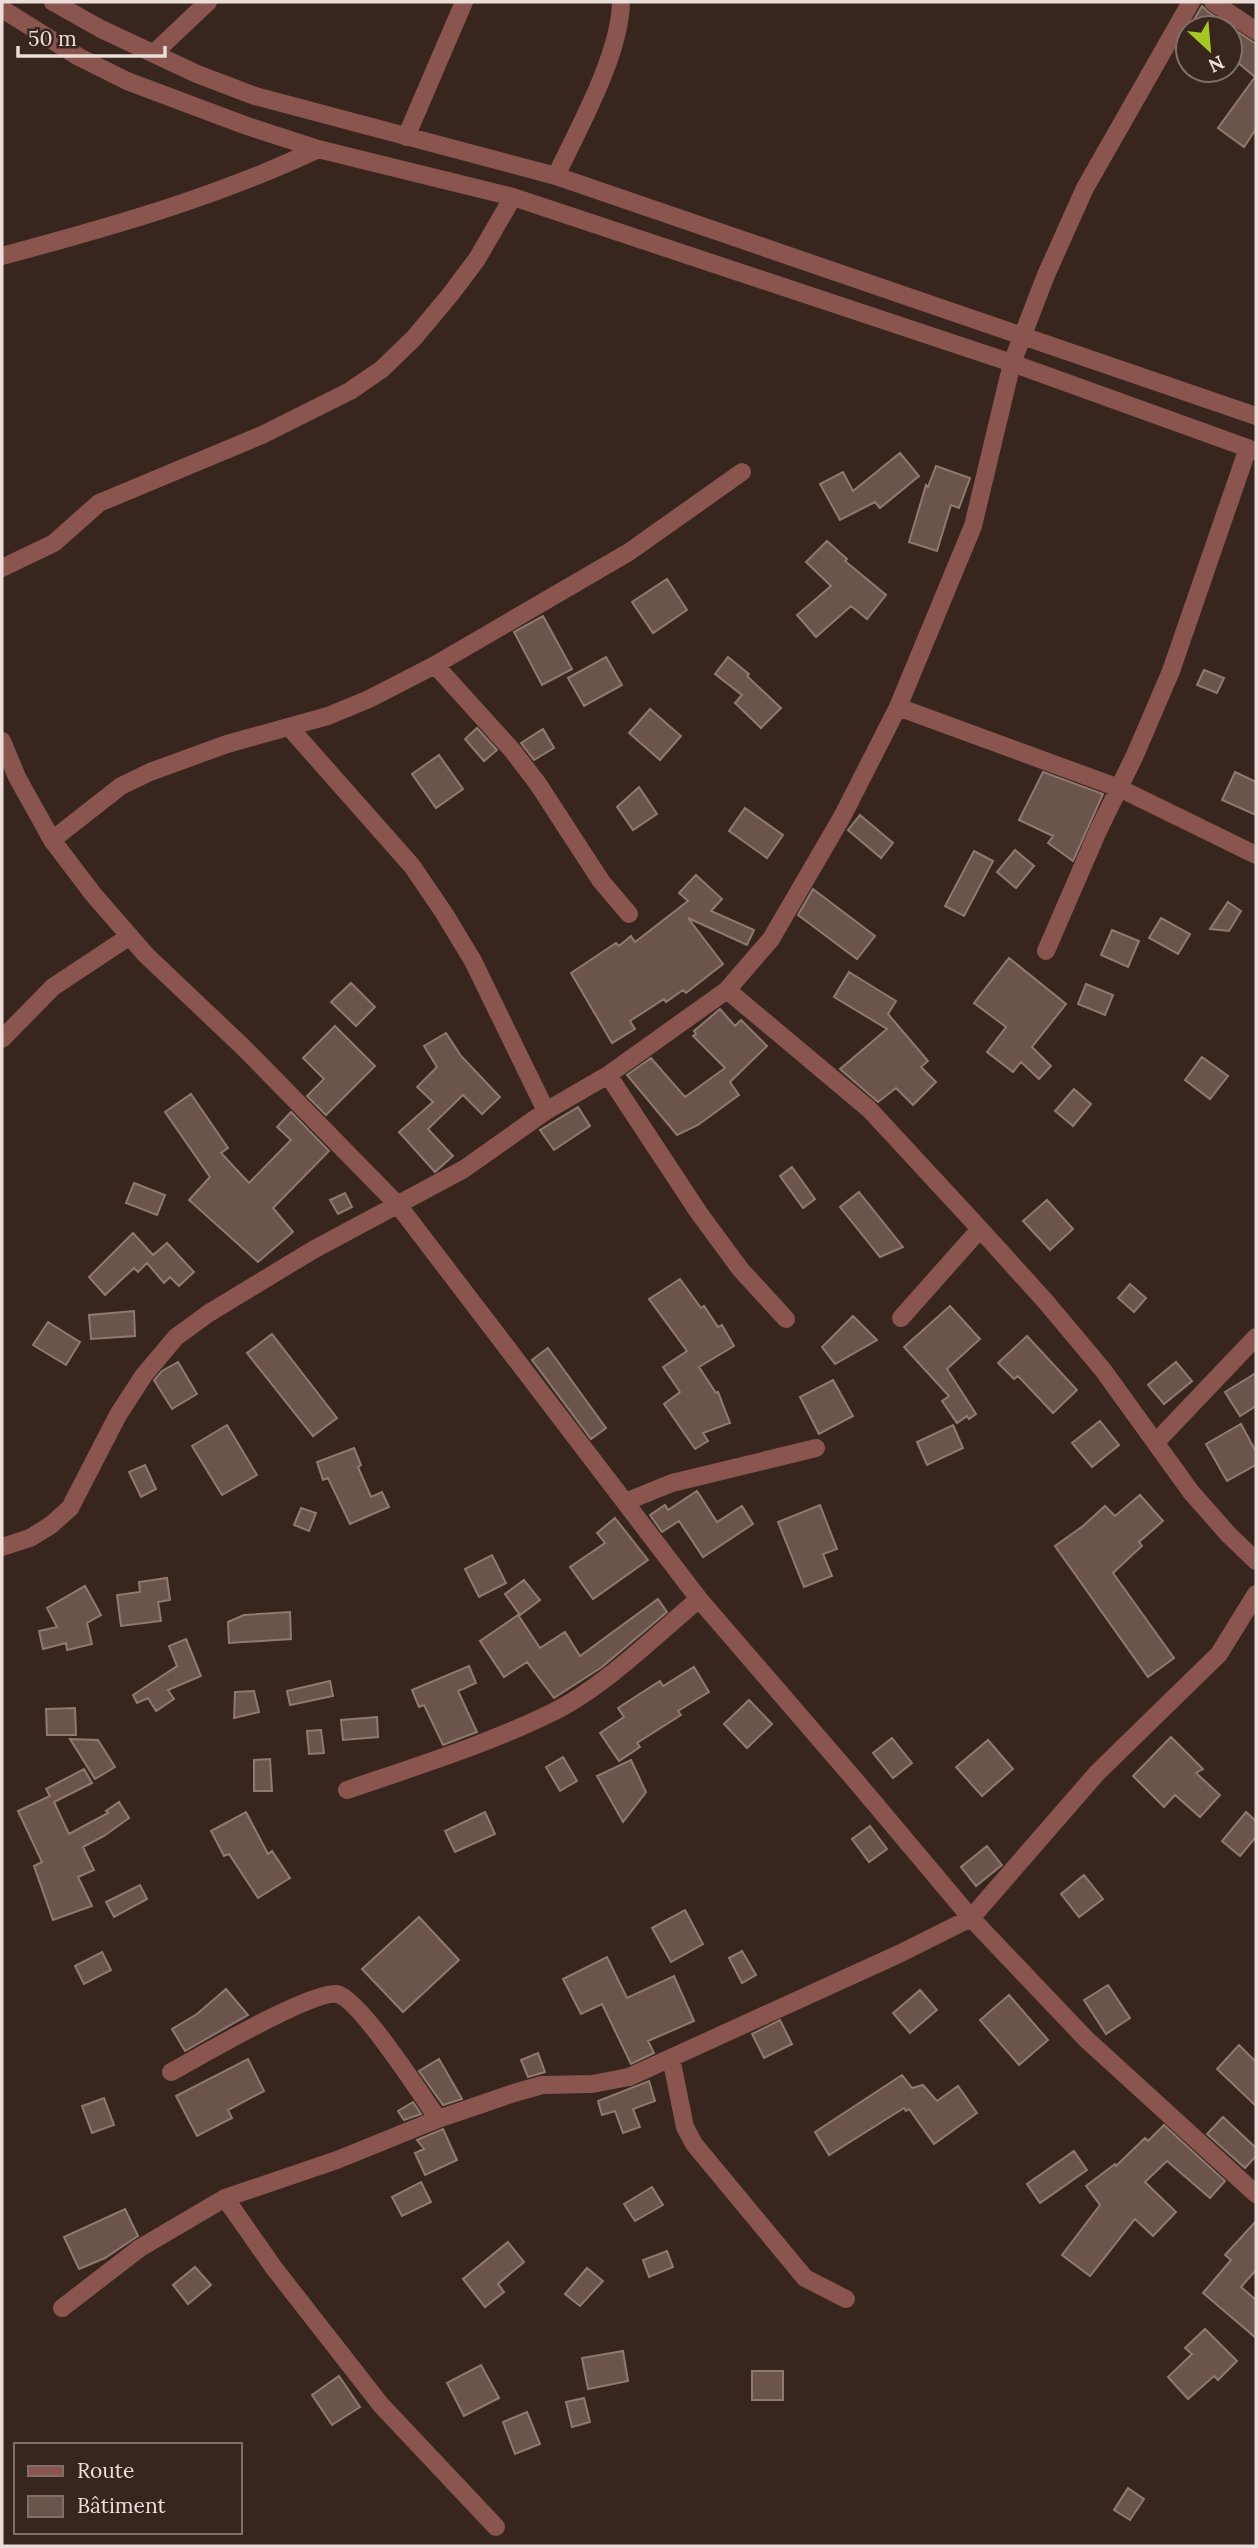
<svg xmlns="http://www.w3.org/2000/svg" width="1258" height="2548" font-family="Lora,serif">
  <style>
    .building { fill: #6a544b; stroke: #90796f; stroke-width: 2 }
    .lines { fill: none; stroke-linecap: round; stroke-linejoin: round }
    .minor { stroke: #8a554f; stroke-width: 18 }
  </style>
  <rect width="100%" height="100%" fill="#38261e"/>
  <path class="building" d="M1202 6 1207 11 1256 44V129L1244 147 1218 128 1255 77 1230 56V28H1189Z
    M900 453 919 476 880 508 875 502 840 520 820 484 843 472 853 491Z
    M936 466 970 478 959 508 951 505 937 551 909 542 926 485 928 487Z
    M827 541 847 559 845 561 886 595 867 619 851 606 816 637 797 615 831 586 806 562Z
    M667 579 687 610 653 633 632 602Z
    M543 616 572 669 542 685 514 632Z
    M606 657 622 685 584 706 568 678Z
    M728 657 749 674 747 676 781 708 761 728 735 703 742 695 715 674Z
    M1204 670 1224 678 1217 693 1197 685Z
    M650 709 681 736 660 760 629 733Z
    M477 728 497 750 484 761 465 739Z
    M543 729 554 748 534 760 521 743Z
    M439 755 463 789 436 808 412 774Z
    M1043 772 1103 794 1073 861 1048 843 1053 836 1019 820Z
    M1235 772 1256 782V815L1222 800Z
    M639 787 657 814 633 830 617 807Z
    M745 808 783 835 767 858 729 831Z
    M860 815 893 843 881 858 848 830Z
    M1015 850 1034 866 1016 888 997 872Z
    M974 851 993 861 964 916 945 906Z
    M696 875 722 899 711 911 754 930 747 945 688 918 723 964 686 993 683 990 666 1002 664 999 630 1021 635 1029 612 1043 571 973 616 943 619 946 631 936 635 942 688 901 679 893Z
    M813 889 875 936 857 959 798 915Z
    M1228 902 1241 911 1229 931 1210 929Z
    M1161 918 1190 934 1178 954 1149 938Z
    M1112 930 1139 941 1128 967 1101 955Z
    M1009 958 1066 1004 1032 1047 1051 1066 1039 1079 1021 1062 1013 1072 987 1052 1006 1027 974 1003Z
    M849 972 896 1001 888 1014 928 1061 921 1067 936 1082 913 1105 896 1088 878 1102 840 1069 887 1029 834 997Z
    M351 983 375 1007 356 1026 331 1002Z
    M1086 984 1113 995 1105 1015 1078 1004Z
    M720 1009 735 1026 741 1020 767 1046 730 1082 739 1095 698 1125 677 1135 627 1075 651 1058 685 1097 725 1068 693 1036 696 1034 694 1031Z
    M335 1026 375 1066 326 1115 307 1096 324 1079 303 1058Z
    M446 1033 461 1056 500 1097 482 1114 463 1095 428 1129 453 1156 435 1172 399 1132 433 1102 417 1087 437 1067 424 1046Z
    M1202 1057 1228 1076 1210 1099 1185 1080Z
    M1074 1089 1091 1104 1073 1126 1055 1111Z
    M191 1094 228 1148 221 1153 249 1183 291 1140 277 1127 291 1112 329 1151 273 1208 293 1232 258 1262 189 1200 210 1177 165 1112Z
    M578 1107 590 1126 554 1150 540 1130Z
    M792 1167 815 1199 803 1208 780 1176Z
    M134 1183 165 1195 157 1215 126 1203Z
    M859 1192 903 1247 880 1257 840 1207Z
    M345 1193 352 1207 338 1214 330 1200Z
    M1047 1200 1073 1229 1050 1250 1023 1221Z
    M133 1233 153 1255 167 1243 194 1272 179 1286 170 1277 164 1283 147 1263 138 1272 134 1268 105 1295 89 1277Z
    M680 1279 701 1308 704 1306 718 1327 722 1325 734 1346 699 1367 716 1393 718 1392 730 1423 703 1433 708 1441 695 1449 664 1404 680 1392 663 1367 687 1351 649 1299Z
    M1130 1284 1146 1298 1134 1312 1118 1298Z
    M950 1306 980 1339 947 1369 976 1414 969 1419 967 1416 957 1423 942 1401 949 1396 904 1347Z
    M134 1311 135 1336 91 1339 89 1315Z
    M853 1316 877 1340 835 1364 822 1347Z
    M48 1322 80 1342 66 1365 33 1345Z
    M272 1334 337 1418 313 1436 247 1353Z
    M1027 1336 1077 1390 1053 1413 1018 1376 1014 1379 998 1363Z
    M548 1348 606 1428 591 1439 532 1360Z
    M178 1362 197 1394 172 1409 154 1380 162 1371Z
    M1176 1362 1192 1381 1164 1404 1148 1385Z
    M1256 1373V1406L1240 1416 1225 1392Z
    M833 1380 853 1416 819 1434 800 1397Z
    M1100 1421 1119 1445 1092 1467 1072 1443Z
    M1241 1424 1256 1452V1465L1227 1481 1206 1444Z
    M227 1425 257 1475 222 1495 192 1446Z
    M953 1425 963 1448 927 1465 917 1442Z
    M354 1448 361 1465 358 1467 371 1497 382 1492 389 1507 350 1524 328 1478 323 1480 317 1462Z
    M145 1465 156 1489 141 1497 129 1472Z
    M697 1491 717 1522 742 1506 753 1524 703 1557 679 1521 662 1532 650 1515 665 1505 668 1510Z
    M1140 1495 1163 1521 1139 1542 1142 1546 1113 1573 1174 1658 1148 1677 1055 1546 1083 1526 1105 1506 1115 1516Z
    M820 1505 837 1549 823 1554 832 1576 804 1587 778 1522Z
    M301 1508 316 1513 309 1531 294 1525Z
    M615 1518 648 1560 593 1599 570 1567 605 1543 597 1533Z
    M492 1555 506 1583 479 1597 465 1569Z
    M167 1578 170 1600 158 1602 161 1621 121 1626 117 1595 140 1592 139 1582Z
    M524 1580 540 1600 520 1615 505 1594Z
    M85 1586 101 1615 87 1623 92 1644 67 1650 66 1643 43 1649 39 1631 57 1627 47 1608Z
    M658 1599 667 1612 602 1667 554 1698 527 1662 504 1677 480 1641 518 1615 540 1648 565 1632 580 1656Z
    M290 1612 291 1639 229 1643 228 1622 244 1615Z
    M186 1639 201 1676 168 1690 174 1699 156 1711 148 1698 137 1703 133 1695 177 1666 169 1646Z
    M469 1666 476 1683 458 1691 477 1732 443 1745 424 1705 419 1707 412 1690Z
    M694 1667 709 1692 678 1711 681 1715 637 1743 640 1747 619 1761 600 1733 624 1717 618 1708 660 1681 663 1686Z
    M330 1681 333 1696 290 1705 287 1691Z
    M254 1691 259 1712 234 1718 235 1692Z
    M749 1700 772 1724 747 1748 724 1724Z
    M75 1708 76 1735H47L46 1709Z
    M377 1717 378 1737 343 1740 341 1720Z
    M321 1730 324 1753 309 1754 307 1731Z
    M1171 1737 1203 1769 1196 1773 1220 1795 1200 1817 1175 1795 1164 1807 1133 1776Z
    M892 1738 912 1763 893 1778 873 1753Z
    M70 1739 98 1740 115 1767 95 1779Z
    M988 1740 1013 1769 982 1796 956 1767Z
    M563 1757 577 1781 560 1791 546 1767Z
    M270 1759 272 1791H254V1760Z
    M631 1760 646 1792 623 1822 597 1776Z
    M84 1769 92 1783 54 1802 69 1834 108 1813 106 1811 119 1802 129 1818 104 1836 83 1847 94 1870 78 1877 92 1906 53 1920 34 1866 42 1862 18 1811 50 1796 46 1789Z
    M246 1812 268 1854 272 1851 290 1878 258 1898 229 1854 224 1856 211 1831Z
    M485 1812 495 1834 455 1852 445 1831Z
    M1246 1812 1256 1821V1837L1240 1856 1222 1841Z
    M870 1826 887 1849 869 1862 852 1839Z
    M987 1846 1002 1865 976 1886 961 1867Z
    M1084 1875 1103 1899 1079 1917 1061 1894Z
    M140 1885 147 1899 114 1917 106 1902Z
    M685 1910 703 1944 671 1962 652 1928Z
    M419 1917 459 1960 403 2012 362 1969Z
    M742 1951 756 1975 742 1983 729 1958Z
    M102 1952 111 1970 84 1984 75 1966Z
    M607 1957 627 1998 674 1976 694 2021 648 2041 654 2053 631 2064 602 2004 581 2014 563 1979Z
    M1108 1985 1130 2018 1106 2034 1084 2000Z
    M226 1989 248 2015 185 2051 172 2029 197 2014Z
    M920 1990 937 2010 910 2033 893 2013Z
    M1009 1995 1048 2040 1019 2065 980 2020Z
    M780 2020 792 2044 764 2058 752 2034Z
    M1239 2045 1256 2062V2106L1217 2069Z
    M538 2053 545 2072 528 2077 521 2060Z
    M248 2059 264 2091 228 2110 232 2118 197 2136 176 2096Z
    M439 2059 462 2099 443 2105 419 2071Z
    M902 2075 912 2088 923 2085 937 2101 958 2086 977 2113 934 2144 909 2109 906 2111 904 2108 829 2155 815 2132Z
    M649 2081 655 2101 633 2109 640 2127 623 2133 615 2111 602 2115 598 2101Z
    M104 2098 114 2125 92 2133 82 2106Z
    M413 2102 421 2114 404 2120 398 2111Z
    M1223 2117 1256 2148V2156L1245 2168 1207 2134Z
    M1164 2125 1225 2181 1210 2198 1167 2161 1145 2182 1176 2212 1153 2236 1135 2219 1090 2276 1062 2255 1100 2205 1086 2186 1115 2164 1116 2166 1145 2138 1148 2141Z
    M443 2129 457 2160 425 2175 415 2153 424 2149 417 2140Z
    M1074 2151 1087 2170 1040 2203 1027 2184Z
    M421 2182 431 2202 402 2216 392 2197Z
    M652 2187 663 2205 635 2221 624 2204Z
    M125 2209 138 2236 105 2258 79 2269 64 2237Z
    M1256 2221V2270L1241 2287 1256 2300V2338L1203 2293 1231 2260 1225 2255Z
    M508 2242 524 2262 498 2284 504 2292 485 2307 463 2279Z
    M667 2251 673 2267 649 2277 643 2260Z
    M195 2267 211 2285 188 2304 173 2285Z
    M587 2268 603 2281 580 2306 565 2294Z
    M1205 2329 1237 2361 1218 2380 1214 2376 1188 2399 1168 2377 1192 2354 1185 2348Z
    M623 2351 628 2381 588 2389 582 2358Z
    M481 2365 499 2398 464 2416 447 2383Z
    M752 2371H783V2400H752Z
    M339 2376 360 2407 332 2425 312 2395Z
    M584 2398 590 2422 572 2427 566 2402Z
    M527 2412 540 2444 515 2454 503 2422Z
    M1128 2488 1144 2499 1130 2520 1114 2510Z"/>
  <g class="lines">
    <path class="minor" d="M53 2 101 29 197 74 255 96 556 176 1256 416
      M1213 2 1256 31
      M2 9 79 57 127 81 247 126 318 149 513 197 1012 363 1256 451
      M154 53 208 2
      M406 137 464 2
      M556 176C579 127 620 55 621 2
      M2 256C110 227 217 197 318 149
      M2 568 54 543 99 503 262 435 350 391 382 369 414 338 450 295 477 259 513 197
      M435 665 512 750 538 784 601 881 629 914
      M898 707 1119 788 1256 855
      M290 728 412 866 444 913 473 961 546 1111
      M2 741 17 777 52 840 93 894 146 955 243 1047 398 1205 699 1599 861 1787 971 1918 1086 2039 1256 2194
      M52 840 121 786 150 772 227 744 328 716 369 699 435 665 629 552 742 472
      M1046 951 1098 831 1135 755 1171 671 1248 448
      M727 990 869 1109 980 1229 1046 1302 1103 1370 1191 1492 1228 1534 1256 1561
      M2 1039 53 987 130 936
      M608 1075 699 1213 741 1270 786 1319
      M901 1318 980 1229
      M1156 1442 1256 1337
      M625 1502 672 1483 816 1448
      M2 1547 30 1538 51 1525 70 1508 118 1415 144 1375 176 1337 209 1313 313 1250 464 1169 546 1111 608 1075 727 990 771 939 842 817 898 707 973 526 1012 363 1046 275 1085 188 1191 2
      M347 1790C414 1767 488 1744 551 1713 603 1688 655 1636 699 1599
      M671 2058 685 2127 694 2144 805 2278 846 2299
      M171 2072C199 2057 312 1990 337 1994 360 1999 422 2096 438 2119
      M225 2198 274 2268 381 2405 496 2527
      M62 2308 140 2248 225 2198 337 2160 438 2119 514 2093 542 2085 592 2084 629 2077 901 1953 971 1918 1097 1773 1219 1654 1256 1594"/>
  </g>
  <rect width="1258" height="2548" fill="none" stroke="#ebded9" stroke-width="7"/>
  <rect x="14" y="2443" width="228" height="91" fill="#38261e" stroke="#807069" stroke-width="2"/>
  <rect x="28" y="2466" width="35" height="10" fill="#8a554f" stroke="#807069" stroke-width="2"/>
  <text x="77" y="2478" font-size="21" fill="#ebded9">Route</text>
  <rect x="28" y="2496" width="35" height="21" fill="#6a544b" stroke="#807069" stroke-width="2"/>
  <text x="77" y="2513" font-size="21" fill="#ebded9">Bâtiment</text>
  <g transform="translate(1209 49) rotate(154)"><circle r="33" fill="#38261e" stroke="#807069" stroke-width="2"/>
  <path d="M0-5L12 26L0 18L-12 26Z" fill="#a5c822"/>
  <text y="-10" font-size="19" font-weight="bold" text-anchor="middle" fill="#ebded9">N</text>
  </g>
  <path d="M18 46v10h147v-10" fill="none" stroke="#ebded9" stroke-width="3.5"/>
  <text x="28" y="46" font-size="21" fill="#ebded9" stroke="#38261e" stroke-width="5" paint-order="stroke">50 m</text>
</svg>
